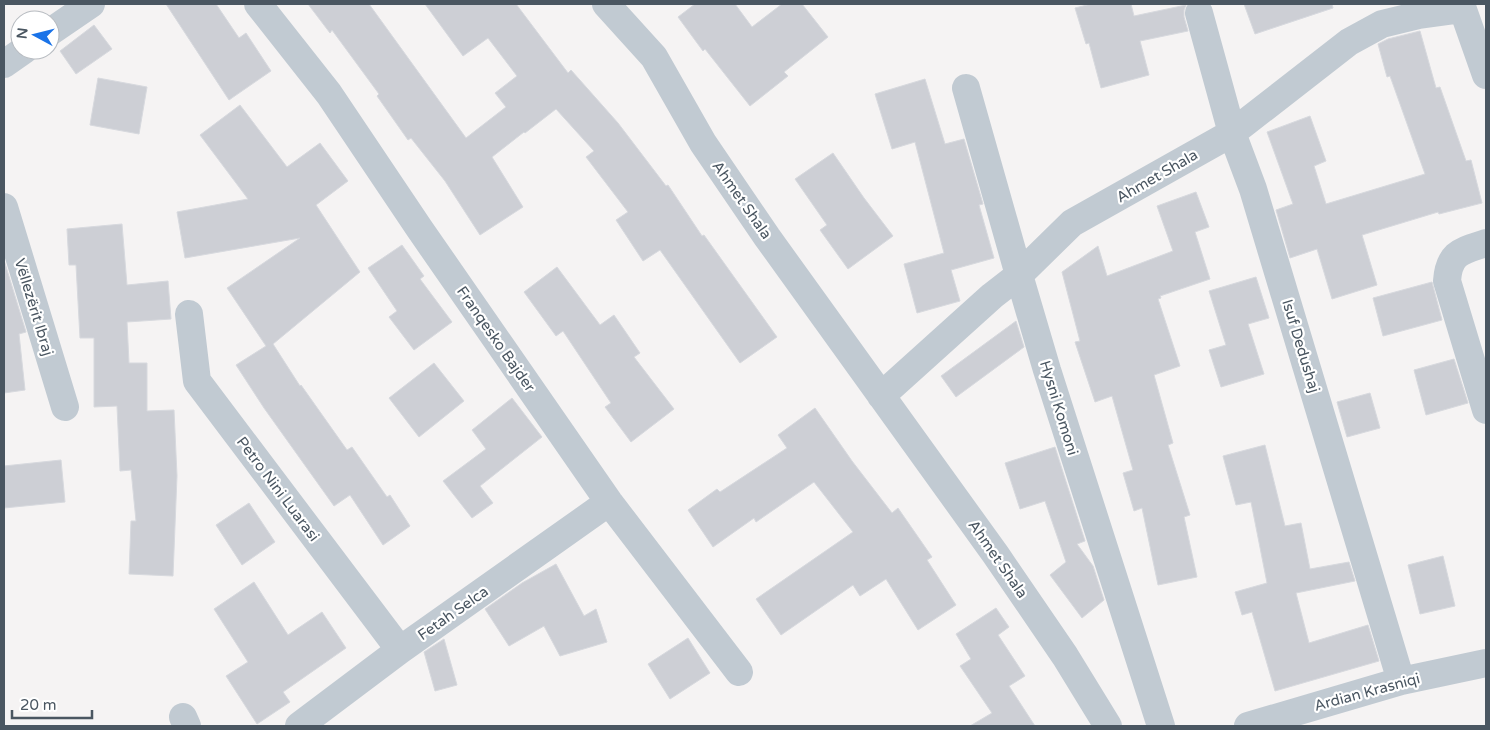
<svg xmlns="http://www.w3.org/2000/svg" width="1490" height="730" font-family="'Varela Round',sans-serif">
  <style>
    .building { fill: #cdcfd5; stroke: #d7d9de }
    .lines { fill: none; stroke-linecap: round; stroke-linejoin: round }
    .street { stroke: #c1cad2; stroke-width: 28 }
    .labels { text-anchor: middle; stroke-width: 4.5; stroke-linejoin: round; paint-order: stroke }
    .street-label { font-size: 15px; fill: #4a5661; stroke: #fff }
  </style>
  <rect width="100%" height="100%" fill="#f5f3f3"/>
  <path class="building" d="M166 4H216L239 38 246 33 271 71 229 100Z
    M308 4H369L466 138 506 107 495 93 517 76 488 38 463 56 425 4H516L568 73 571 70 618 123 666 186 668 185 702 236 704 235 777 337 740 363 660 250 643 261 616 220 628 212 586 157 594 151 556 109 525 133 524 132 492 157 523 207 480 235 445 181 411 138 408 140 377 96 379 94 332 30 330 33Z
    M695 4H735L752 27 782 4H802L828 37 784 72 788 76 750 106 705 49 703 51 678 17Z
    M1091 4H1131L1134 16 1186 5 1184 10V17L1188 31 1140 41 1149 75 1101 88 1089 43 1086 44 1075 8Z
    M1244 4H1332L1333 8 1255 34Z
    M94 25 112 49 76 74 60 51Z
    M1420 31 1436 88 1440 87 1466 161 1471 160 1482 203 1439 214 1438 212 1362 235 1377 285 1332 299 1317 249 1290 258 1276 210 1293 204 1267 132 1310 116 1326 161 1314 166 1326 204 1425 174 1390 76 1387 77 1378 44 1388 39Z
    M98 78 147 87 139 134 90 125Z
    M925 79 945 144 964 139 983 204 979 205 994 258 951 270 960 301 917 313 904 264 944 253 915 142 892 149 875 94Z
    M240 105 287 167 320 143 348 181 316 205 360 272 273 344 300 386 301 385 347 450 352 447 387 497 390 495 410 526 383 545 350 495 334 506 264 408 236 365 266 346 227 288 300 238 185 258 177 212 248 199 200 135Z
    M833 153 864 198 893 236 848 269 820 230 827 225 795 179Z
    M1196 192 1209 227 1195 232 1210 279 1160 296 1161 298 1158 299 1180 366 1154 375 1173 443 1168 445 1190 515 1184 517 1197 577 1158 585 1142 508 1134 511 1123 473 1133 470 1112 396 1095 402 1075 342 1080 341 1062 272 1098 246 1107 276 1173 251 1157 206Z
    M122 224 127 285 168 281 171 319 127 322 129 363H147V411L174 410 177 476 173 576 129 574 131 521H136L131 470 120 471 117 406 94 407V338H80L76 265H69L67 229Z
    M402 245 424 276 420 279 452 322 414 350 389 317 397 311 368 268Z
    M4 260 26 332 19 334 25 390 4 393Z
    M557 267 600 325 614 315 640 353 634 357 674 409 631 442 605 407 611 403 563 331 556 336 524 292Z
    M1256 277 1269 318 1248 324 1264 374 1221 387 1209 350 1226 345 1209 291Z
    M1432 282 1442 320 1383 336 1373 298Z
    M1016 321 1024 347 956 397 941 376Z
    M1454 359 1468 403 1426 415 1414 370Z
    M434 363 464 401 419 437 389 398Z
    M1370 393 1380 428 1347 437 1337 402Z
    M512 398 542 437 480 486 493 503 472 518 443 481 486 449 472 430Z
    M815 408 852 461 892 513 898 508 932 557 927 560 956 605 918 630 886 579 860 596 853 585 781 635 756 599 853 532 814 482 756 522 754 518 713 547 688 510 717 489 720 492 787 448 778 435Z
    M1265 445 1285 526 1301 523 1310 569 1349 562 1355 581 1296 593 1309 643 1368 625 1379 661 1275 691 1252 612 1242 615 1235 592 1267 583 1251 502 1236 505 1223 456Z
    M1055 447 1085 541 1077 544 1093 566 1104 600 1082 618 1050 575 1066 562 1045 501 1020 509 1005 463Z
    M61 460 65 502 4 508V466Z
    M249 503 275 542 242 565 216 525Z
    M1443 556 1455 606 1420 614 1408 565Z
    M556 564 584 616 596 609 607 642 560 656 544 626 509 646 485 609 522 583Z
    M254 582 288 635 322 612 346 648 283 692 290 702 257 724 226 676 248 662 214 609Z
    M996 608 1009 627 998 635 1025 676 1009 686 1035 726H970L992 713 960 666 971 659 956 634Z
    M688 638 710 673 670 699 648 664Z
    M444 639 457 685 435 691 424 652Z"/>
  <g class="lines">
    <path class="street" d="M258 4 329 94 419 228 609 502 739 672
      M606 4 654 57 703 143 767 237 996 555 1065 656 1108 726
      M1461 4 1486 75
      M1199 13 1232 133 1253 189 1401 681
      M50 32 91 4
      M4 64 24 50
      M966 88 1019 275 1047 370 1161 726
      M4 207 65 407
      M1486 243C1462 251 1449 252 1447 281L1486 410
      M189 314 197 381 400 650
      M881 396 992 296 1019 275 1072 223 1232 133 1349 42 1382 24 1419 15 1463 9
      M183 717 187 726
      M299 726 400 650 609 502
      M1248 726 1401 681 1486 663"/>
  </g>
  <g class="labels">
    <g class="street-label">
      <text transform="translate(1157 176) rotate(-30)" y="5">Ahmet Shala</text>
      <text transform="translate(742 200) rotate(55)" y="5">Ahmet Shala</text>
      <text transform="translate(34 307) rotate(73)" y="5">Vëllezërit Ibraj</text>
      <text transform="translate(496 339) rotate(55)" y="5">Franqesko Bajder</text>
      <text transform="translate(1301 346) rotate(73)" y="5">Isuf Dedushaj</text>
      <text transform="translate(1059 408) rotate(73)" y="5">Hysni Komoni</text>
      <text transform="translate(278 489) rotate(53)" y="5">Petro Nini Luarasi</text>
      <text transform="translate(998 559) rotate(55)" y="5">Ahmet Shala</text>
      <text transform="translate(453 613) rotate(-35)" y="5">Fetah Selca</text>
      <text transform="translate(1367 692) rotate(-15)" y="5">Ardian Krasniqi</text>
    </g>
  </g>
  <rect width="1490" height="730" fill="none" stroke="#4a5661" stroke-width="10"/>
  <g transform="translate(35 35) rotate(277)"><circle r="24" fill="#ffffff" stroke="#b7bbc0"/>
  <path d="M0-4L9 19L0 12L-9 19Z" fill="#1a73e8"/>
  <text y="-8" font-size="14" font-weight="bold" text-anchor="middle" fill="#4a5661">N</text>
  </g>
  <path d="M12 710v8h80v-8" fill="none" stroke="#4a5661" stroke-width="2.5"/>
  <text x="20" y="710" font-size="15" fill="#4a5661" stroke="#ffffff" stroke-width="4" paint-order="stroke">20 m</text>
</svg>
